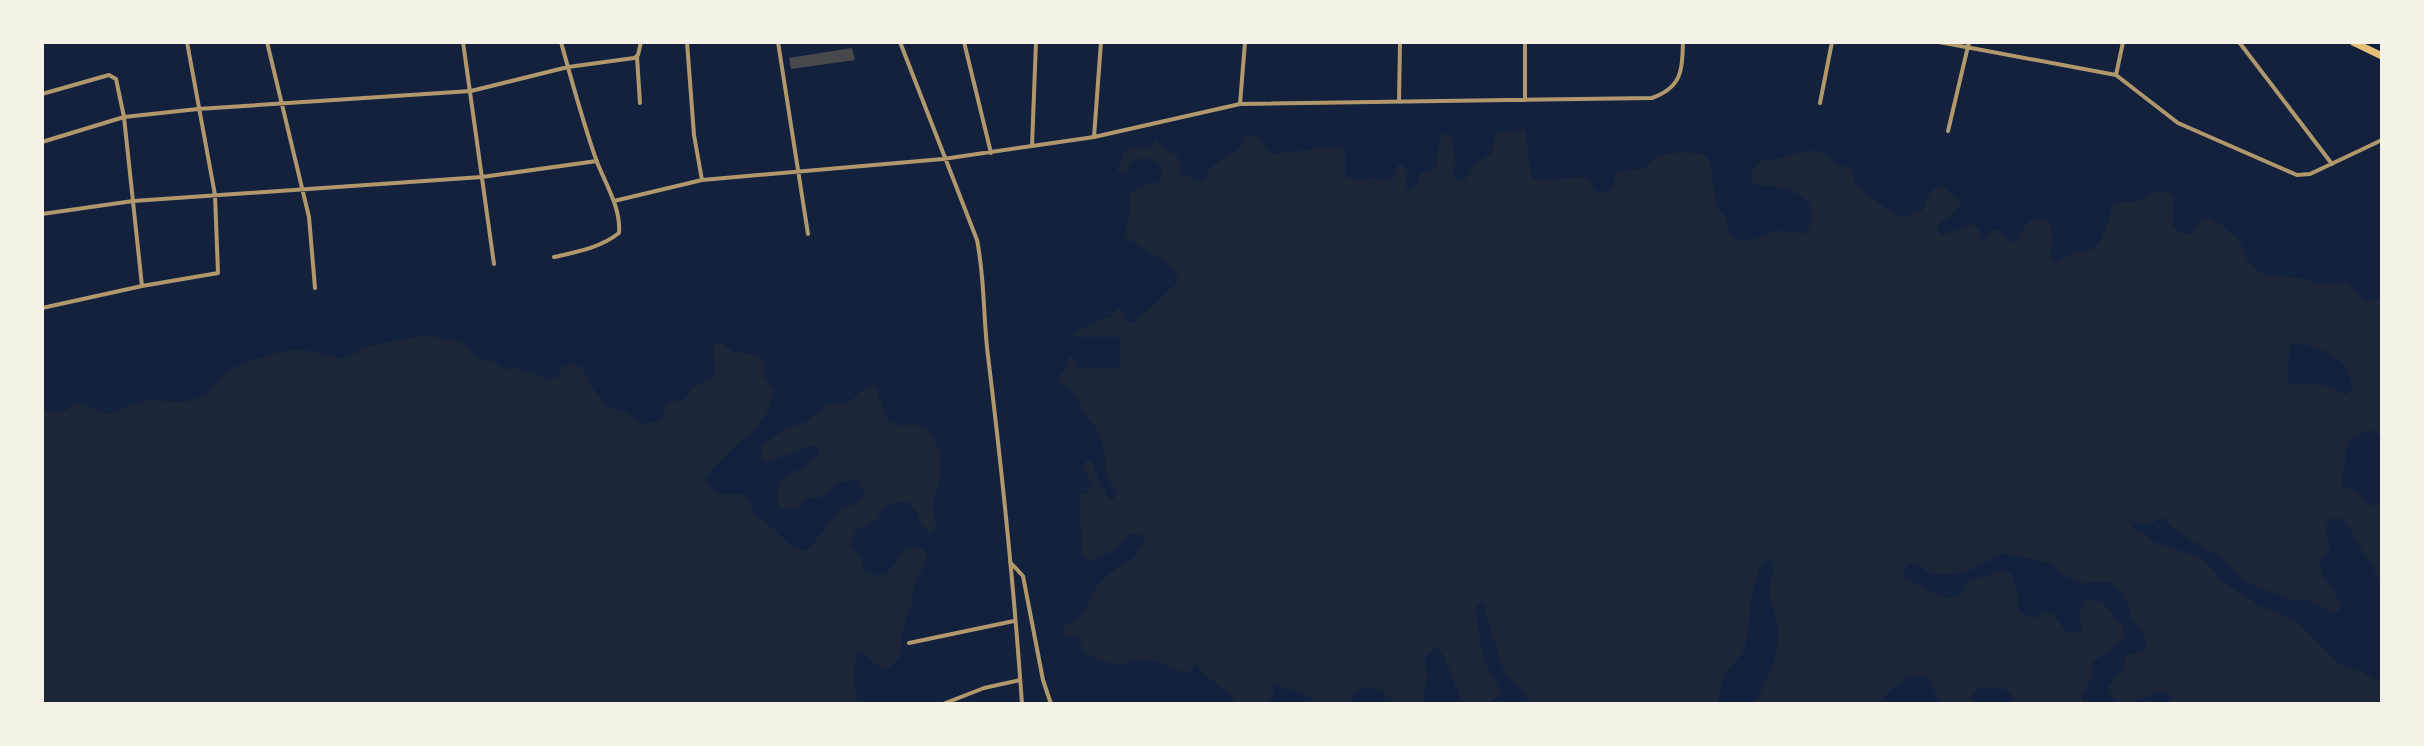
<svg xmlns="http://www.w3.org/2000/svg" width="2424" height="746" font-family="Lato,sans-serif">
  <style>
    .green { fill: #1d2539; fill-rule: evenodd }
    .building { fill: #48494c }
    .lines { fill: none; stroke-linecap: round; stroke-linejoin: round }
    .minor { stroke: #b1986c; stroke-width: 4 }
    .trunk { stroke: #e5c07b; stroke-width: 7 }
  </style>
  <rect width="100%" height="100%" fill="#14213d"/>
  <path class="green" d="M1525 129 1532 180 1582 177 1589 180 1597 193H1605L1612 189 1616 173C1625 169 1633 171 1642 168 1649 166 1652 159 1658 156 1668 152 1696 152 1706 155L1710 163 1717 207 1727 219 1729 233 1735 239 1750 240 1780 230 1804 234C1813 225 1814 216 1810 203 1789 186 1783 186 1758 186L1751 181 1750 173 1761 160 1785 158 1800 152 1817 150 1837 163 1852 169 1855 184 1880 204 1902 217 1922 211C1928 200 1929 184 1946 187L1950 194 1960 200V205L1950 217 1939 223 1937 230 1941 236 1972 224 1979 228 1981 239 1985 240 1994 229 2001 231 2012 243 2019 240 2025 226 2031 220H2047C2055 231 2052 244 2050 256L2055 263 2075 252 2091 250 2098 244 2109 221 2112 205C2122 199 2125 203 2136 201 2142 200 2147 194 2153 193 2181 185 2172 209 2173 226 2179 233 2183 235 2192 233L2202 219 2209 218 2223 226 2240 241 2248 262 2266 276 2303 278 2317 285 2347 282 2364 299 2382 300V438L2371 430C2348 437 2347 438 2345 461 2345 471 2340 477 2344 487L2358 493 2368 505H2382V583C2376 574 2347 523 2343 520 2337 517 2336 518 2330 519L2326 526 2330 549 2319 560C2320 578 2336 591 2342 608L2336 613 2308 600H2292L2255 586 2240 577 2223 559 2177 532 2166 520 2159 517 2154 523H2131L2136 531 2144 533 2156 543 2202 558 2223 582 2251 599 2257 605 2295 620 2338 663 2360 671 2380 683 2382 704H2170L2171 697 2166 691C2144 690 2123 724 2107 687L2123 670 2126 654 2141 653 2147 647 2142 631 2131 617 2124 594 2111 582 2080 583 2064 575 2051 564 2004 553 1964 573 1955 574H1931L1917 565 1909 564 1904 570 1903 577C1916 581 1945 603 1957 597 1963 595 1965 587 1969 582L2002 570 2010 572 2017 587 2019 610 2032 619 2046 612 2053 613 2067 633 2082 631 2079 613 2086 600C2112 598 2105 614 2122 623L2125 639 2093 662 2092 678 2081 696 2084 704H2020L2015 702C2010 685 1993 687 1978 688L1972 695 1973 704H1941L1926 675C1902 673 1893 691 1877 704H1755C1767 681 1778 660 1778 633 1778 605 1761 601 1775 567L1771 560 1766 559C1746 586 1754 619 1744 649 1741 657 1734 662 1729 669 1723 678 1719 693 1718 704H1532L1503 669 1482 602 1478 603 1476 609C1478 627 1480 647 1486 663 1490 674 1499 682 1502 693L1487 704H1465C1453 688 1448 656 1437 647L1425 657 1427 680 1423 704H1395C1385 688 1367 682 1352 694L1351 704H1312L1311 697 1274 684 1273 697 1265 704H1237L1229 693 1203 674 1197 664 1186 674 1164 663 1141 659 1118 666 1086 654 1077 636H1065L1063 628C1069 623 1076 619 1082 613 1090 604 1093 591 1101 581 1117 564 1138 563 1145 539L1143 535 1130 534 1115 550 1093 561 1082 556 1079 494 1087 493 1092 487 1084 467 1086 459 1092 461C1097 479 1102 483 1110 499H1114L1116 495 1105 471V451L1095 426 1083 412 1079 400 1069 387 1061 383 1058 376 1067 369 1069 357 1073 356 1077 368 1119 367 1120 337H1076L1074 335 1083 327 1094 325 1100 319 1111 317 1117 308 1121 309 1126 321 1132 323 1137 320 1179 281C1172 260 1140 248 1124 236L1130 211 1129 194 1139 186 1159 182 1162 170 1158 163 1147 157 1132 161 1126 171 1118 173 1117 169 1124 152 1137 146 1148 148 1156 140 1166 151 1177 155 1182 174 1190 175 1194 182 1205 180 1210 168 1240 148 1248 134 1260 137 1270 154 1345 146V177L1356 180 1373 178 1384 181 1395 176 1398 164H1402L1408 173 1405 188 1411 191 1418 184 1419 173 1431 172 1437 166 1438 142 1443 134 1450 133 1456 160 1453 175 1457 181 1461 182C1470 177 1469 169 1476 163 1480 159 1487 157 1492 153L1495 134ZM2299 343C2324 349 2351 359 2352 389L2347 395 2318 383 2295 385 2287 381 2290 345Z
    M429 335 444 340 461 341 477 359 493 361 506 370 514 367 551 380 558 377 561 368C569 363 574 364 583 368L588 382 609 408 624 411 645 424 661 420 666 403C679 400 687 402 692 388L713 377 716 368 713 361V344L721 343 734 352 759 355 765 361 764 377 773 391C773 407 757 431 744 438L705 477 708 485 722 494H742L749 501 755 516C776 524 785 551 808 550L839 511 861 501 865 494 858 480C838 483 837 480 824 497L808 498 796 509 779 508C768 469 801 477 820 453L815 446C796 446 781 463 762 460L761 445 783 431 806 422 826 405 848 403 867 386 875 385 888 420 903 427 910 424 926 427 939 448 940 455V479L933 503 936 527 930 533C918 526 919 510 907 501L884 506 876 520 855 531 851 546 861 559 866 574 882 575 889 571C901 557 902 542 925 550L928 557 914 587 912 603 902 632 900 657 889 668C876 667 872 661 863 652L856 655 854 678 858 704H42V411L63 412 78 403 107 414 146 400 186 402 194 399 209 393 224 373 244 362 288 350H305L342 359 350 357 363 347Z"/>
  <path class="building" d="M852 48 855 60 791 69 789 58Z"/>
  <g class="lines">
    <path class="minor" d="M267 42 309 217 315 288
      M463 42 494 264
      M687 42 694 135 702 180
      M778 42 808 234
      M900 42 977 240C985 279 983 317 988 356 1002 471 1014 588 1022 704
      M964 42 991 153
      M1525 42V100
      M1939 42 2116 75 2178 123 2297 175 2310 174 2382 140
      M2239 42 2332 164
      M637 57 640 103
      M2116 75 2123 42
      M42 94 109 75 116 79 124 117 142 286 42 308
      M1399 102 1400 42
      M1820 103 1832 42
      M1240 104 1245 42
      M1948 131 1969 42
      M1094 137 1101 42
      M42 142 124 117 198 109 471 91 568 67 634 58 638 55 641 42
      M1032 146 1036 42
      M614 201 702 180 943 159 1032 146 1094 137 1240 104 1652 98C1682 87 1682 71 1683 42
      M42 214 133 201 482 177 597 161
      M554 257C576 252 600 248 619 233 621 208 606 185 597 162 583 123 572 82 561 42
      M142 286 218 273 215 195 187 42
      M1010 562 1023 576 1043 680 1051 704
      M909 643 1014 621
      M943 704 984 688 1020 680"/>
    <path class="trunk" d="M2353 42 2382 56"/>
  </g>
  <rect width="2424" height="746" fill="none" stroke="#f6f1e7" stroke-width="88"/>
</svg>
